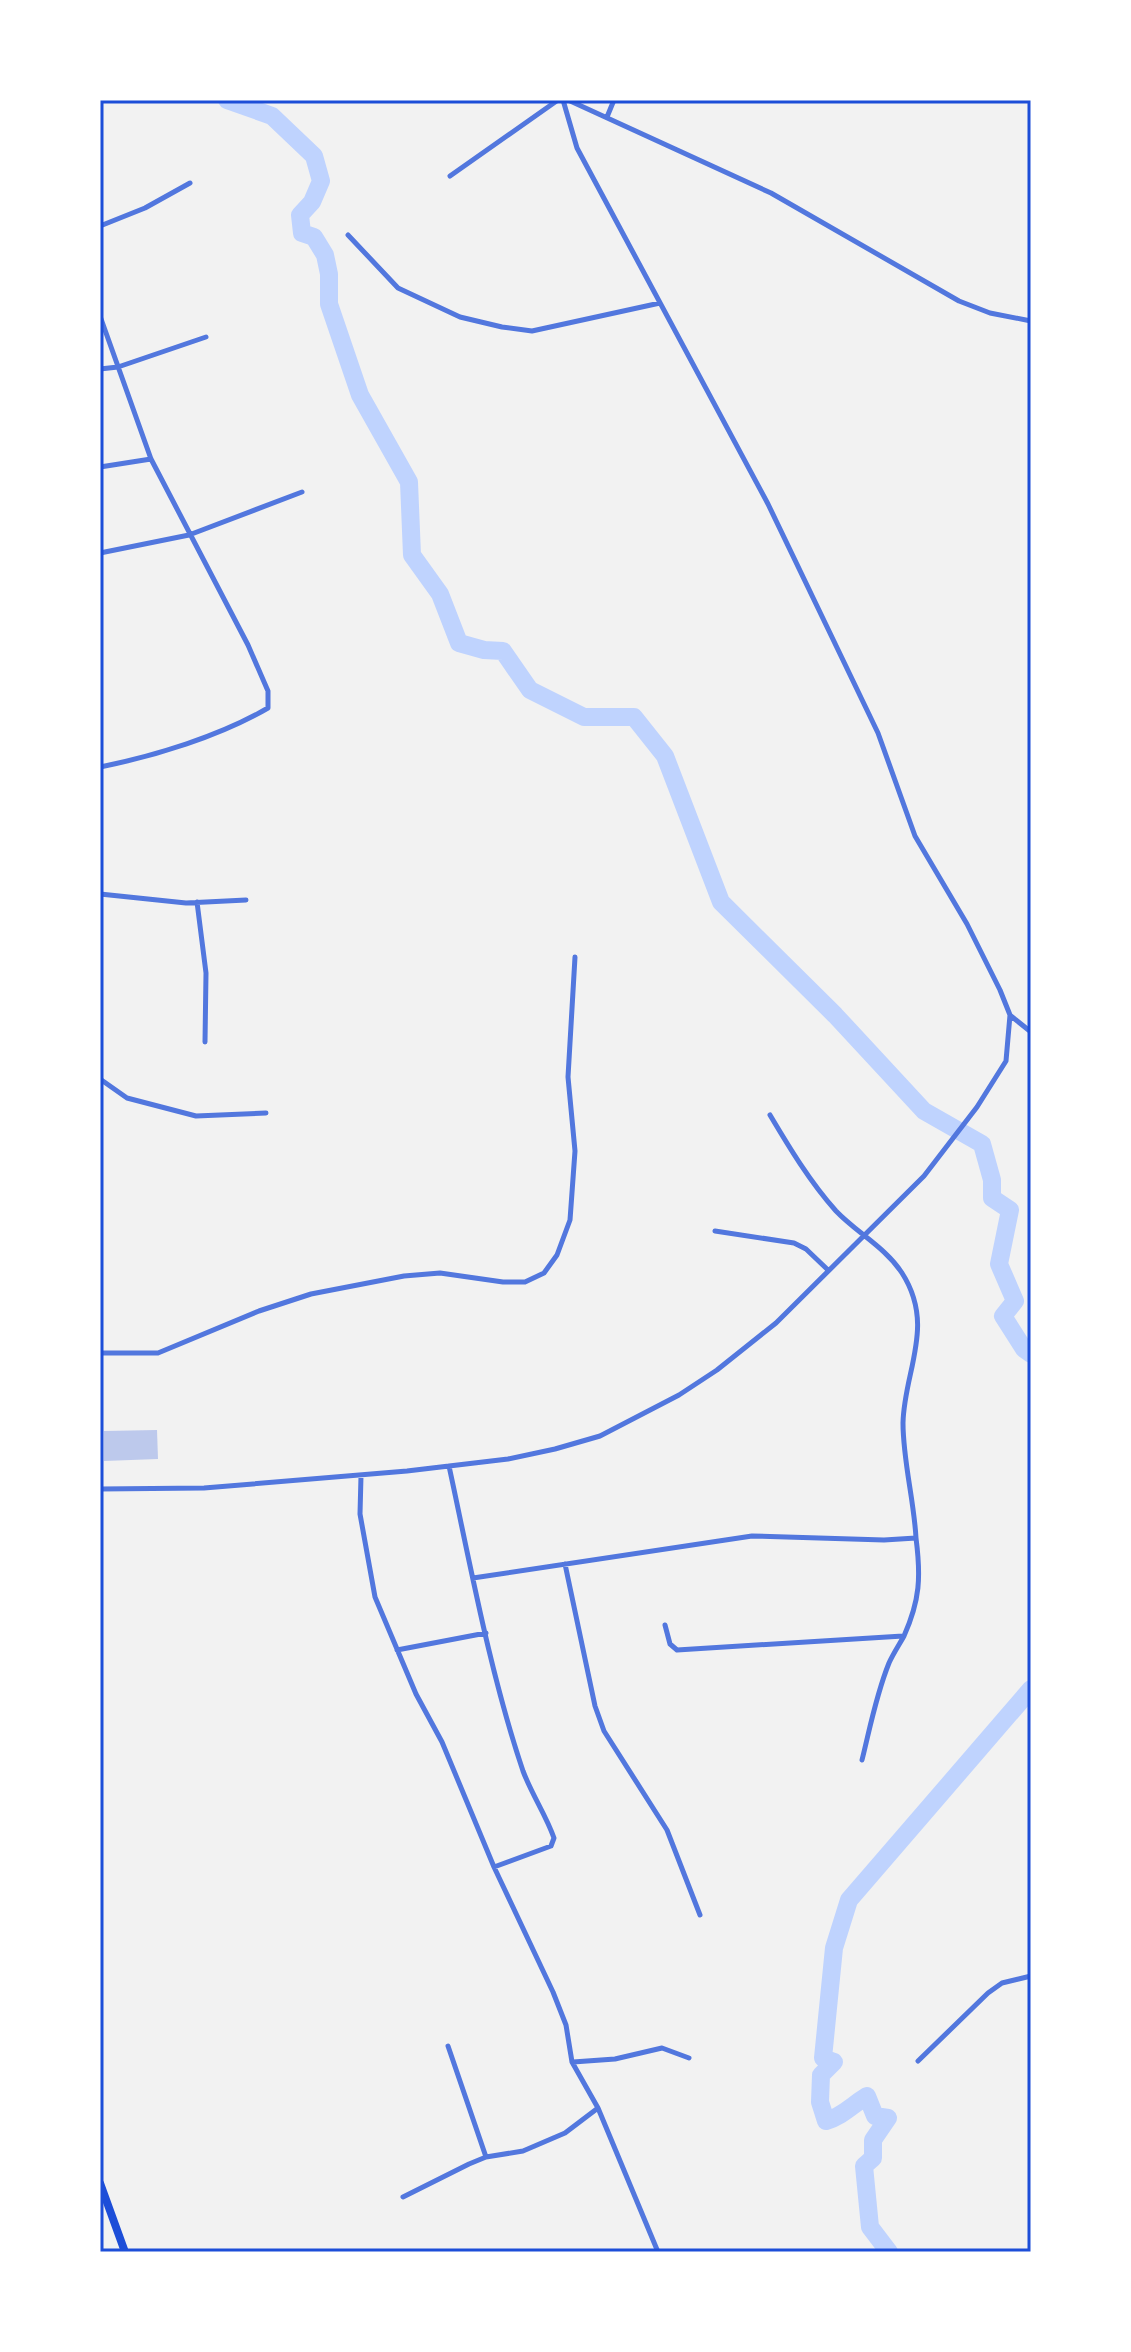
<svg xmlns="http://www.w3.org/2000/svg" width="1131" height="2352" font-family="'PT Sans',sans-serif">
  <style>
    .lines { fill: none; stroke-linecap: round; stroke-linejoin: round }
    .river { stroke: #bfd3fe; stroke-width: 18 }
    .building { fill: #bdc9ec }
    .minor { stroke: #5277de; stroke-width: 5 }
    .primary { stroke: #1d4ed8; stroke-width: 8 }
    .neatline { fill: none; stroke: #1d4ed8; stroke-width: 3 }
  </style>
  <rect width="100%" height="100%" fill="#f2f2f2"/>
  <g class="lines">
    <path class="river" d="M227 100 272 116 314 156 321 181 312 202 300 215 302 233 314 237 325 255 329 274V304L360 395 409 482 412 555 440 594 459 643 484 650 503 651 530 690 584 717H634L665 756 721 902 835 1015 924 1111 982 1144 992 1180V1198L1010 1210 999 1264 1015 1301 1003 1316 1024 1349 1031 1354
      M889 2252 870 2227 864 2166 873 2158V2140L888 2118 875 2116 867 2096C852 2105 843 2116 826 2121L820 2102 821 2075 834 2062 823 2058 834 1948 849 1900 1031 1689"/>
  </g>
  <path class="building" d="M157 1430 158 1459 104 1461V1431Z"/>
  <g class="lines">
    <path class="minor" d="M568 100 771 193 959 301 990 313 1031 321
      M607 117 614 100
      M450 176 558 100
      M100 226 145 208 190 183
      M348 235 398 288 460 317 502 327 532 331 660 303
      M100 316 151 459 248 645 268 691V708C220 736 155 756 100 767
      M100 369 118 367 206 337
      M100 467 151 459
      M100 553 189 535 302 492
      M100 894 186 903 246 900
      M197 902 206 973 205 1042
      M1011 1016 1031 1032
      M100 1079 127 1098 196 1116 266 1113
      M715 1231 794 1243 806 1249 828 1270
      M100 1353H158L259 1311 311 1294 404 1276 440 1273 503 1282H525L544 1273 557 1255 570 1220 575 1151 568 1077 575 957
      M449 1466C471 1568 490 1673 523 1771 532 1795 546 1815 554 1838L551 1846 494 1867
      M361 1476 360 1514 375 1597 416 1694 442 1742 494 1867 553 1992 566 2025 572 2062 598 2108 658 2252
      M100 1489 204 1488 407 1471 508 1459 555 1449 600 1436 679 1395 717 1370 776 1323 924 1176 977 1107 1006 1061 1010 1015 1000 990 967 924 915 836 878 733 768 504 577 148 563 100
      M565 1564 595 1706 604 1731 667 1830 700 1915
      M473 1578 752 1536 884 1540 916 1538C914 1500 903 1461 903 1423 904 1371 936 1326 902 1273 885 1247 857 1233 836 1211 810 1182 789 1147 770 1115
      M665 1625 670 1644 677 1650 903 1636
      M397 1650 486 1633
      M862 1760C870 1728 876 1695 889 1663 893 1654 899 1645 904 1636 920 1600 921 1577 916 1538
      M448 2046 486 2157
      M918 2061 988 1993 1002 1983 1031 1976
      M573 2062 615 2059 662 2048 689 2058
      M403 2197 469 2164 486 2157 523 2151 565 2133 598 2108"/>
    <path class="primary" d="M100 2183 125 2252"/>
  </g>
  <rect width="1131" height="2352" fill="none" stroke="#ffffff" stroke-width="204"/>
  <rect x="102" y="102" width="927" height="2148" class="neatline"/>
</svg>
